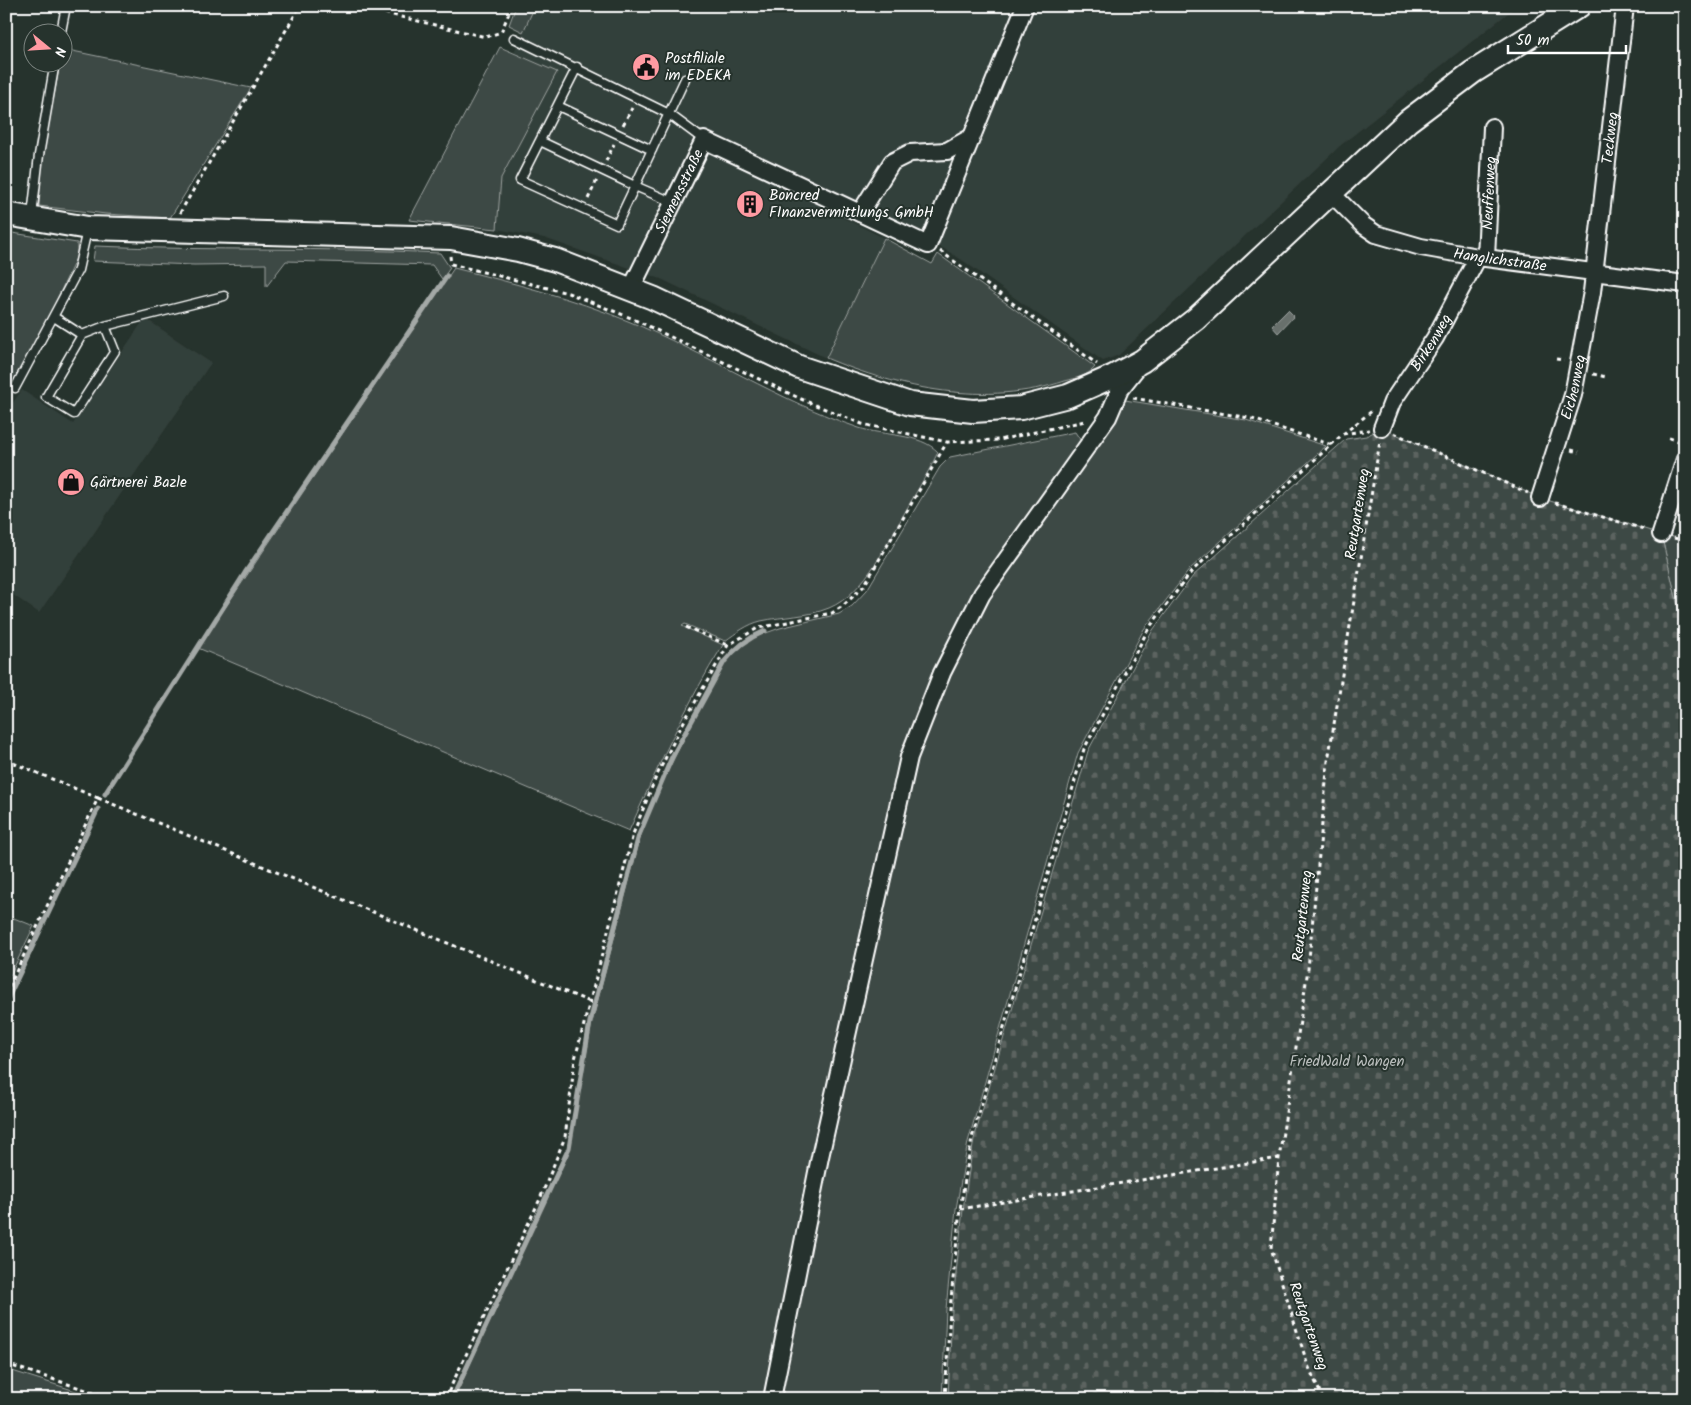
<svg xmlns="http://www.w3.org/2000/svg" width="1691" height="1405" font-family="Kalam,sans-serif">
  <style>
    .built { fill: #333f3a }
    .green { fill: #3e4944; stroke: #9ea4a2 }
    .cemetery { fill: url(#cemetery-stones); stroke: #9ea4a2 }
    .water { fill: #67706c; stroke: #a4a9a7 }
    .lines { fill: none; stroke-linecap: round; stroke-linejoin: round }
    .stream { stroke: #a4a9a7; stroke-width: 5 }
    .lane-casing { stroke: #fff; stroke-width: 11 }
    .street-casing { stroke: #fff; stroke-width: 20 }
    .secondary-casing { stroke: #fff; stroke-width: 26 }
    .path { stroke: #fff; stroke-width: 3; stroke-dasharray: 4 4; stroke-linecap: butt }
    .lane { stroke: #26332d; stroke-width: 8 }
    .street { stroke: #26332d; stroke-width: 16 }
    .secondary { stroke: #26332d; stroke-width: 22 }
    .labels { text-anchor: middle; stroke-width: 4; stroke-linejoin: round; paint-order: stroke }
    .poi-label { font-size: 15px; fill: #fff; stroke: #26332d; text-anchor: start }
    .street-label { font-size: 15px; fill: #fff; stroke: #26332d }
    .park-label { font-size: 15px; fill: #bbbfbe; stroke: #26332d }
  </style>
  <defs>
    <pattern id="cemetery-stones" width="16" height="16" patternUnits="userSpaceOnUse" patternTransform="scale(1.25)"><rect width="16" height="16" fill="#3e4944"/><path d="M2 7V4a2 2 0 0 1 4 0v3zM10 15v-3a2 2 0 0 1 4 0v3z" fill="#5b6460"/></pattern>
  </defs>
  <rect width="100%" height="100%" fill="#26332d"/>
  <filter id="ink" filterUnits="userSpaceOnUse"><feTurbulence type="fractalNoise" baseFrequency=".02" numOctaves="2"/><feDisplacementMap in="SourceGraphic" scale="10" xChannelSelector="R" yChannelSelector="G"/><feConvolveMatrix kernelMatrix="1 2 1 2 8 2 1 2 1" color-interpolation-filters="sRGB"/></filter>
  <g filter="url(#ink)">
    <path class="built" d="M535 6H1517L1341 145 1119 355 1103 361 962 260 936 244 845 203 838 215 884 238 826 358 661 279 544 238 497 229 501 178 556 72 514 52Z
      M145 318 211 363 39 613 6 590V412L22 390 73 424Z"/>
    <path class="green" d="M516 6H535L523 32 509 25Z
      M500 47 557 72 501 178 497 229 409 220Z
      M63 49 251 88 170 218 106 214 39 206 42 161 60 63 62 62Z
      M6 232 77 243V256L40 336 6 395Z
      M884 238 932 264 938 254 1095 367C1088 376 1076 378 1065 381 987 407 899 389 826 358Z
      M95 246C210 251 325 247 440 253L450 268 442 279 432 265 286 261 266 287V264L194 265 93 261Z
      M454 268C513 283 572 298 628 321 707 353 779 401 859 428 883 436 920 433 938 452 930 470 919 487 909 505 890 538 866 593 829 608 807 617 784 616 761 621 748 624 736 633 725 641L685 624 682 626 723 645C686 704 658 767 629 831L198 648Z
      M1125 400 1246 420 1326 446 1190 569 1144 629 1078 753 968 1142 956 1209 946 1309 942 1399H779L834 1119 915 757 963 643 987 600 1114 419Z
      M1075 432 1081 441 971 602 935 675 768 1399H454L569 1151 592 1022 641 835 656 795 706 694 725 662 749 639 780 628 839 614 852 606 867 590 940 467 950 457Z
      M1661 534 1685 540V636Z
      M6 915 34 926 6 984Z
      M6 1369 101 1399H6Z"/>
    <path class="cemetery" d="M1382 428 1540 498 1661 534 1685 636V1399H948L952 1310 963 1209 974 1139 1088 751 1153 630 1193 576 1346 439 1366 436Z"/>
    <path class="water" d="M1288 310 1294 316 1278 333 1272 326Z"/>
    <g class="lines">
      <path class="stream" d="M105 794 245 573 447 276
        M6 1002 98 809
        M452 1399 569 1148 590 1022 639 835 672 757 724 662C736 647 748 638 765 631"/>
      <g class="lane-casing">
        <path id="lane" d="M61 32 66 6
          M514 38 669 114 704 140
          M577 67 520 180 617 224 635 186 672 202
          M558 106 652 150
          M540 141 635 186 685 79
          M32 216 39 155 55 62
          M54 317 82 335 105 326 224 296
          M82 335 46 397 74 414 115 351 105 326
          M15 388 78 270 87 230"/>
      </g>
      <g class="street-casing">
        <g id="street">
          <path id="s1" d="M1331 193 1363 225 1376 234 1421 247 1478 257 1685 284"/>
          <path d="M860 213 892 162 910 153 947 151 970 138"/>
          <path id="s2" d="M1486 258 1492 127"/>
          <path id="s3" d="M631 289 704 140 928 245 1025 6"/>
          <path id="s4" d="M1382 428 1392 402 1435 338 1478 257"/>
          <path id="s5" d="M1540 498 1573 395 1592 292 1625 6"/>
          <path d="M1661 534 1685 459"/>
          <path d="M772 1399 820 1157 909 757 942 673 982 594 1108 417 1120 389 1139 365"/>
        </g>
      </g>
      <g class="secondary-casing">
        <path id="secondary" d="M6 214 88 228 451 238 518 250 555 260 653 298 799 367 910 404 973 411 1021 408 1068 396 1114 376 1142 361 1196 319 1408 121 1473 72 1579 6"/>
      </g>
      <path class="path" d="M354 6 486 37 501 32 512 6
        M623 125 632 108
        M606 161 614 144
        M588 199 597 180
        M180 213 300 6
        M940 251 1097 364
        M450 256 451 264 568 293 631 318 801 399 862 424 947 442
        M1556 359 1564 360
        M1593 374 1606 377
        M1133 398 1249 418 1332 445
        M1394 433 1528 493
        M1343 434 1369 430
        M1669 438 1685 443
        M1571 450 1579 452
        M1555 503 1647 530
        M1674 538 1685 541
        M686 627 728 645
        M6 760 98 798 6 993
        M98 798 590 1002
        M960 1209 1279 1158
        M6 1364 114 1399
        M445 1399 540 1199 565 1137 575 1059 633 834 656 777 682 725 728 645 758 628 832 613 844 605 864 586 947 442 999 440 1085 421
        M945 1399 950 1309 960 1209 972 1138 1084 749 1149 628 1192 571 1343 434 1372 411
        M1323 1399 1307 1363 1271 1248 1279 1158 1308 969 1328 761 1380 441"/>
      <use href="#lane" class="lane"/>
      <use href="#street" class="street"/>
      <use href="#secondary" class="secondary"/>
    </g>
  </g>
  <defs>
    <g id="civic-disc" transform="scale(1.4375)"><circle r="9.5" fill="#ff9aa2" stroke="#26332d"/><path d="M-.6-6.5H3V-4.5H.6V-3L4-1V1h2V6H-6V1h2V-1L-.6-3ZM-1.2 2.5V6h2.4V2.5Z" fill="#111"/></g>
    <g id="building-disc" transform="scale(1.4375)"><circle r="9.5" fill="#ff9aa2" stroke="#26332d"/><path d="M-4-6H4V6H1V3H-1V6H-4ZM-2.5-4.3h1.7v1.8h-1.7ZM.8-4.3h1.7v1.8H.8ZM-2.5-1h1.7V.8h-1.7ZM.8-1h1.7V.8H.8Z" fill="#111"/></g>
    <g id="shop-disc" transform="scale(1.4375)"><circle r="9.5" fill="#ff9aa2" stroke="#26332d"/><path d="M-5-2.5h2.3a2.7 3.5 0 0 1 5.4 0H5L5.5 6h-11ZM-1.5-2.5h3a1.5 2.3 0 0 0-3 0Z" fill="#111"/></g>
  </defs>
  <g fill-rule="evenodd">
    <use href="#civic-disc" x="646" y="67"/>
    <use href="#building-disc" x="750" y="204"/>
    <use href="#shop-disc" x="71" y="482"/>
  </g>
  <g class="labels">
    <g class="poi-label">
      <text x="665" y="63">Postfiliale<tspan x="665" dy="17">im EDEKA</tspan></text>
      <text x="769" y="200">Boncred<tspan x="769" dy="17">FInanzvermittlungs GmbH</tspan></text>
      <text x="90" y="487">Gärtnerei Bazle</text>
    </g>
    <g class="street-label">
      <text dy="5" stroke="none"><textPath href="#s5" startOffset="368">Teckweg</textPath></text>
      <text dy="5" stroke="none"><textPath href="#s3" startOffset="109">Siemensstraße</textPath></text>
      <text dy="5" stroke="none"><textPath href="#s2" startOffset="65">Neuffenweg</textPath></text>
      <text dy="5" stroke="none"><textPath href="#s1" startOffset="188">Hanglichstraße</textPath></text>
      <text dy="5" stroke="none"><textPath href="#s4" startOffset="99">Birkenweg</textPath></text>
      <text dy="5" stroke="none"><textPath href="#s5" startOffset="116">Eichenweg</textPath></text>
      <text transform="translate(1357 514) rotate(-81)" y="5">Reutgartenweg</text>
      <text transform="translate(1302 916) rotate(-84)" y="5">Reutgartenweg</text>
      <text transform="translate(1309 1326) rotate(71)" y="5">Reutgartenweg</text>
    </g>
    <g class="park-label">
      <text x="1347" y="1066">FriedWald Wangen</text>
    </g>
  </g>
  <rect width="1691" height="1405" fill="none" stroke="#26332d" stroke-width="25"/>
  <rect x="12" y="12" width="1666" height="1380" fill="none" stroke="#fff" stroke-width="2" filter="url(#ink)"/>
  <g transform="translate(48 48) rotate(108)"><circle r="24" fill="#26332d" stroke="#7d8581"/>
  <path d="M0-4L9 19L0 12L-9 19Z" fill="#ff9aa2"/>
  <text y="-8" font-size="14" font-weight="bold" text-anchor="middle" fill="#ffffff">N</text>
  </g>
  <path d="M1508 45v8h118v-8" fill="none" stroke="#ffffff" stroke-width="2.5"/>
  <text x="1516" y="45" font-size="15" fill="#ffffff" stroke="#26332d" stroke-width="4" paint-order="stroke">50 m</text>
</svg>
